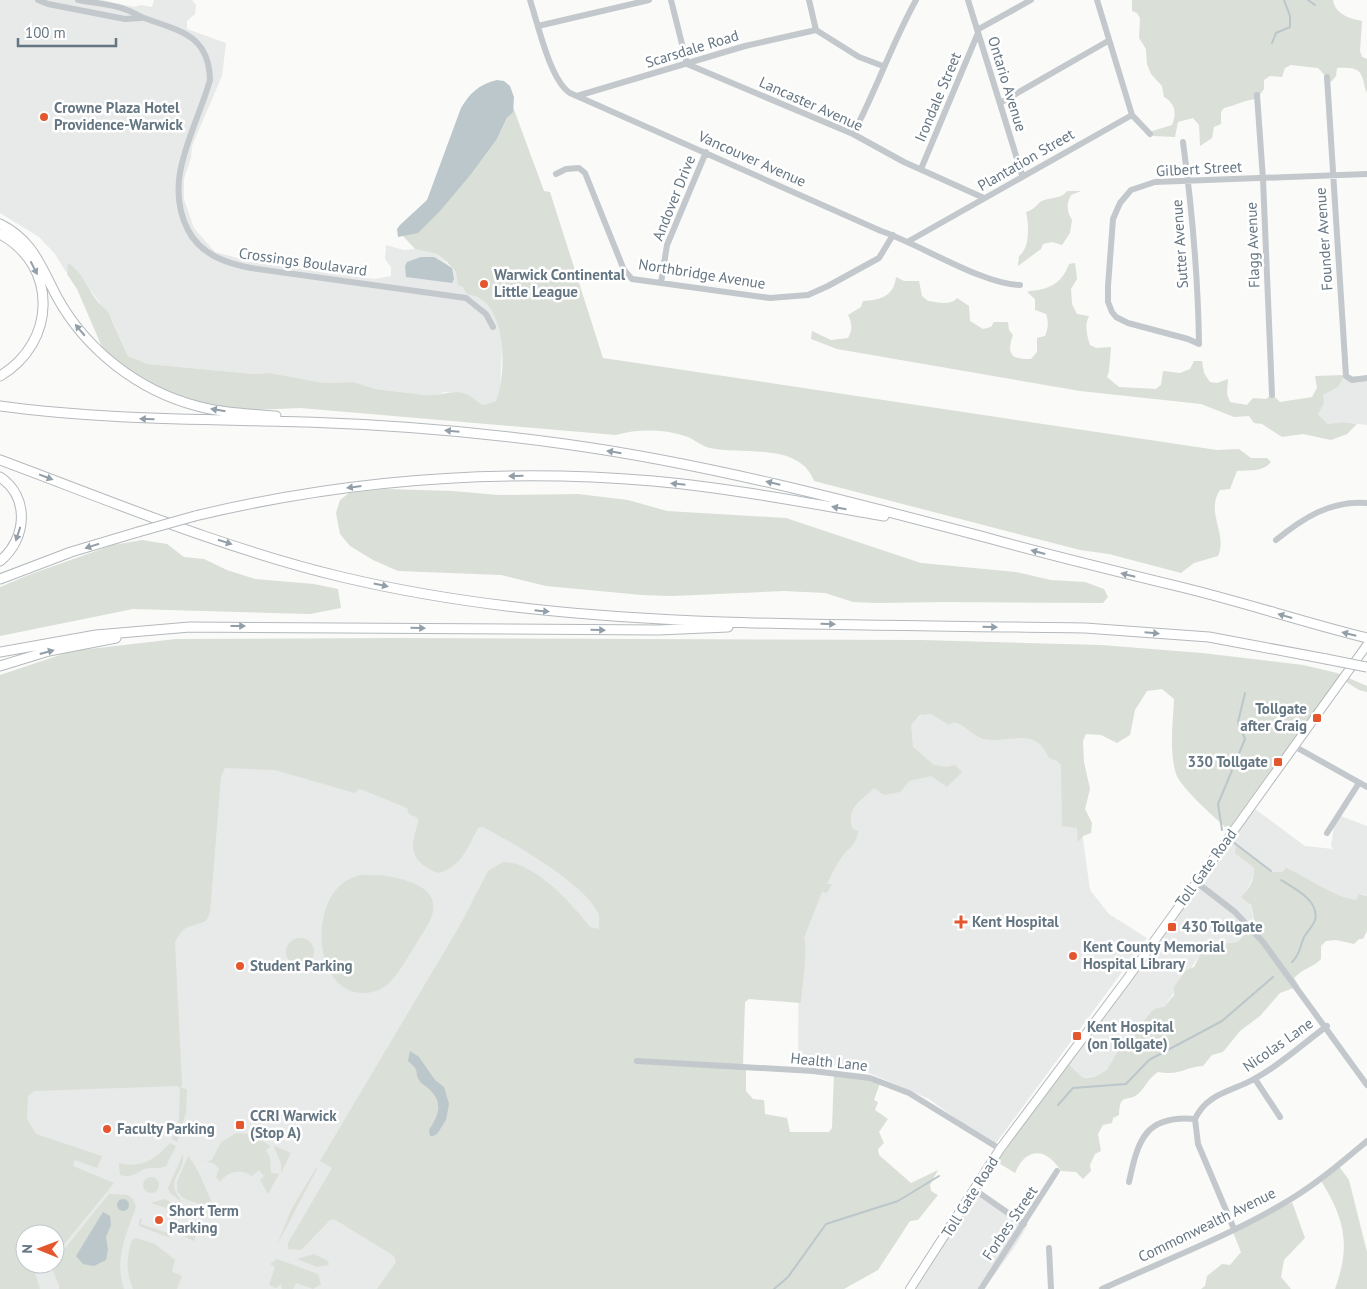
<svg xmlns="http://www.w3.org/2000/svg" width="1367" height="1289" font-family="'PT Sans',sans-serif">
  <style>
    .built { fill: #e8e9e9 }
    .green { fill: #dadfd7 }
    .water { fill: #bbc7cb }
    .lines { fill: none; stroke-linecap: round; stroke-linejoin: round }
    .stream { stroke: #bbc7cb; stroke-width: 2 }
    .major-casing { stroke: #b5babe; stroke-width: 10 }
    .highway-casing { stroke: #b4b9bd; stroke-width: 11 }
    .minor { stroke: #c3c8cc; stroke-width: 6 }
    .major { stroke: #fff; stroke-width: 8 }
    .highway { stroke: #fff; stroke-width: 9 }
    .highway-bridge-casing { stroke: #b4b9bd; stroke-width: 11; stroke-linecap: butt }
    .highway-bridge { stroke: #fff; stroke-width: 9 }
    .oneway { fill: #939fa8 }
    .poi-dot { fill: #e4572e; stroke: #fff; stroke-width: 2 }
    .labels { text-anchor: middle; stroke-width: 5; stroke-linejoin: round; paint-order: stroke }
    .street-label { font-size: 15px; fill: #657683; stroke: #fff }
    .poi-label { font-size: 15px; font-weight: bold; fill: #657683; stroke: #fff; text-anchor: start }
  </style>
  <rect width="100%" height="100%" fill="#fafaf8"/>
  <path class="built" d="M0 0H102L134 7 141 5 152 7 154 0H192L196 5 195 14 187 21V29L226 43 222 76 192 146 191 158 184 179V199L194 228 215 252 256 263 375 279 391 276V267L385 259 386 245 404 250 415 249 437 254 486 300 495 314 501 335 502 347 500 392 496 401 483 405 466 394 445 392 432 396 425 395 375 389 354 382 324 383 270 373 254 374 148 364 128 356 112 320 74 267 66 272 55 254 39 237 0 213Z
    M1346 373 1352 376H1367V425L1343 422 1328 424 1318 414 1323 395 1338 387Z
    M932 706 1039 731 1073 766 1090 890 1109 914 1147 938 994 1146 929 1099 867 1072 837 1066 798 1064 799 930 827 841 907 727Z
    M222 765H275L515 826 625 935 388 1289H14L35 1264H55V1241L84 1206 0 1121 24 1094 170 951Z
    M1251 806 1305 846 1333 849 1331 846 1334 826 1341 816 1367 826V896L1362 894 1356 900 1348 899 1314 885 1285 869 1282 872H1271L1236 845V853L1254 868V875L1247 890 1257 934 1251 929 1237 942 1196 947 1200 955 1164 1007 1149 1014 1132 1038 1123 1043 1114 1062 1100 1075 1083 1078 1067 1062Z
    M976 1192 1026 1224V1228L1014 1248 984 1289H910Z"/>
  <path class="green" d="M1132 0H1333C1335 14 1350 19 1362 21L1360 51 1362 57 1367 59V89L1366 93C1362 70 1360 67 1337 68L1336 76 1331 82 1318 68 1291 65 1285 68 1282 77 1270 76 1264 80V89L1257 99C1243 100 1238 105 1224 108L1221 112V124L1214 127 1212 138 1200 146 1199 125 1193 118 1178 122 1175 137 1153 136 1149 132 1172 125C1177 113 1175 103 1164 97L1162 86 1151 74 1147 64 1146 49 1139 38 1140 18 1137 13 1132 11Z
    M513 107 544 191 550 192 603 358 1217 450 1239 449 1251 458H1267L1271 462C1263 472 1249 470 1237 471L1230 489 1220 490C1205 512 1228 534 1218 556L1194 563 1181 573 1109 554 1080 550 814 481C800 442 742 455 710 448 701 446 694 439 685 436 663 429 638 429 616 435L300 408 235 411 172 396 139 380 105 354 77 289 67 274 68 263C86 274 90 299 107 310L128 356 148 364 254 374 270 373 324 383 354 382 375 389 425 395C438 397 453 389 466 394 472 396 477 402 483 405L496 401C506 376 507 316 481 299 478 296 471 295 467 294L463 287 458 285 456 272 447 262 437 254 415 249 403 236 472 173 497 139Z
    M1067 191H1081L1071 195C1066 204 1067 212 1072 220L1070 233 1062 245 1052 242 1043 244 1041 249 1018 266 1019 256C1030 249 1029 224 1026 212 1033 210 1035 207 1040 202 1047 197 1061 200 1067 191Z
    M1075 263 1077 279 1071 289 1072 304 1077 314 1089 316C1084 326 1087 335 1090 345L1096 348 1111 347 1109 371 1107 377 1119 387 1156 389 1161 385 1163 371 1180 373 1190 369 1194 361H1202L1204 373 1210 382 1217 383 1228 379 1227 394 1230 402 1247 405 1253 398 1266 399 1272 394 1280 402 1312 397 1317 388 1315 376 1345 375 1338 387 1323 395 1324 403 1318 414 1328 424 1343 422 1357 424 1347 434 1331 440 1303 434 1282 437 1262 424 1254 423 1249 416 1234 417 1201 404 1080 391 837 349 811 339 812 331 831 340 848 338C853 330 852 323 848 315L861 307 863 301C881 300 894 296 896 277L904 281H919L922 296 928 301C937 302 951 306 957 298L969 306 970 321 983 329 991 327 994 322H1008L1009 330 1013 335C1006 354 1012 360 1031 359L1037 352V338L1045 336C1048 329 1049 322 1046 314L1035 310V299L1027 292C1031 290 1034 291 1039 290 1055 286 1063 280 1069 264Z
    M386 489 453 491 498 495 578 494 628 500 667 511 786 518 921 563 1016 572 1051 580 1085 582 1104 589 1108 597 1103 603 942 602 878 603 853 602 825 593 784 591 672 596 642 595 546 586 501 575 398 571 373 560 350 546 340 534 336 513 340 500 349 493Z
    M142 540 167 544 184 557 204 559 227 570 255 579 314 584 338 589 341 608 310 614 133 609 0 636V587L31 574 113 545Z
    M394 638 922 640 1101 645 1202 653 1303 665 1337 673 1367 686V692L1359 690 1343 680 1230 831C1217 820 1181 788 1176 774 1169 752 1173 722 1174 699L1162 689 1147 691 1135 710 1130 735 1117 743 1101 735 1086 734 1083 741 1084 762 1090 789 1085 809 1092 823 1091 833 1083 836 1078 842 1077 828 1062 826 1061 765 1057 761 1049 758C1036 725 1009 744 984 739 973 737 965 724 954 722L949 725 931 714 920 715 911 725 913 747 934 765 947 767 955 765 962 772 947 787 931 776 909 781 900 792 884 795 874 788C861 802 847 805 852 828L858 831C857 845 848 848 841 858 836 865 831 876 827 884H832L827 893 822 892 804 938C808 948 802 988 801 1003L749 999 745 1002 743 1065 746 1068V1091L753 1099 764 1100 765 1114 787 1118 790 1132H829L832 1128 834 1072 880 1083 874 1100 878 1102 875 1110 888 1119 879 1132 884 1143 878 1149 879 1155 911 1183 938 1170 930 1185 931 1191 938 1195 918 1220 910 1221 878 1270 844 1289H377L396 1262 394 1256 334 1219 330 1220 301 1250 288 1249V1243L332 1168 320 1161 459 927 488 871 503 862C534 861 573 905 590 927L599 929C599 924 600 917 598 913 584 883 513 843 483 827L478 828C468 847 462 866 439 873 423 868 409 857 414 838 415 831 419 825 418 818L409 814 407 808 363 790 359 789 355 793 275 770 225 768 221 776 210 913 206 921C189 928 183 924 175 943L182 1084 181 1088 187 1089 186 1113 177 1142 172 1139 179 1119 180 1088 177 1086 34 1091 28 1096 27 1119 36 1134 102 1156 97 1168 75 1160 73 1166 114 1183 58 1252V1257L109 1194 128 1195 133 1199 136 1207C126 1234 114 1260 124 1289H59V1285L50 1264H55V1234H25V1264H47L33 1266 40 1289H0V675L72 651 176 639Z
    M1236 845 1271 872H1282L1286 868C1309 878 1331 896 1356 900L1359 894 1367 896V931L1363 939H1359L1354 944 1336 940 1326 941 1321 946V959C1314 967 1303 968 1294 978L1299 986 1280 993 1260 1016 1240 1031 1223 1052 1212 1055 1203 1066C1184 1067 1181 1076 1158 1072 1147 1080 1147 1085 1139 1093 1128 1104 1120 1090 1119 1115L1113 1118 1112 1123 1103 1125 1098 1134 1101 1151 1095 1154 1090 1165 1091 1171 1083 1179 1076 1172 1061 1171C1046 1147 1026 1147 1015 1173L997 1162 1067 1062 1083 1078C1110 1077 1109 1063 1122 1045 1124 1041 1128 1041 1131 1038 1143 1029 1146 1007 1164 1007L1174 995V987L1186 970 1194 967 1200 955 1196 947 1237 942 1251 929 1257 933 1251 905 1241 897C1249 889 1255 879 1254 868L1235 853Z
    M380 875C402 878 444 886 431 918 428 927 420 936 416 944 409 955 395 981 384 987 378 991 370 993 362 993 310 991 308 889 357 876 364 874 372 876 380 875Z
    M286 952a14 14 0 1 1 28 0a14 14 0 1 1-28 0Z
    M237 1133 250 1134 271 1146 266 1150 270 1158 271 1173 279 1174 268 1194 260 1180 264 1176 259 1170 252 1176C240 1168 228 1171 220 1182L216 1177 219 1169C214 1162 207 1160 200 1163L212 1160 221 1142Z
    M170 1143 176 1146 166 1166C159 1169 156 1168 149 1168 137 1170 135 1179 120 1175L119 1163C141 1169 156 1159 170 1143Z
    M273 1145 291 1153 281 1173V1163Z
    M183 1154C185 1177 162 1177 183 1203L170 1193 168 1188Z
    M188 1156C199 1169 204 1186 212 1202L210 1208 183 1198 177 1191V1182Z
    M1338 1165 1349 1180 1367 1252V1289H1335C1351 1245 1345 1219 1320 1179Z
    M316 1168 317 1169 277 1245 291 1210Z
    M143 1185a8 8 0 1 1 16 0a8 8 0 1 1-16 0Z
    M165 1199 176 1206 180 1213 151 1203Z
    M1288 1200 1290 1204 1292 1202 1305 1238 1284 1260 1281 1277 1291 1289H1201L1205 1286 1207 1276 1222 1264 1230 1265 1241 1252 1232 1230Z
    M140 1218 142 1219 141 1224 171 1234 174 1229 173 1235 168 1237 139 1226Z
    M189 1225 199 1228 194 1241 185 1237Z
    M136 1238 155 1244 175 1260 172 1272 182 1276 177 1289H133C126 1272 126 1257 132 1240Z
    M314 1254 328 1261 329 1265 317 1267 297 1259Z
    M277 1259 318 1274 321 1284 313 1289 296 1283 293 1289H282L281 1284 276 1288 269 1285 275 1267 270 1264Z"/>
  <path class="water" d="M497 80 504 81 510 86 514 97 513 112 507 118 497 139 472 173 440 211 418 233 398 237 397 229 400 225 427 200 461 108C470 93 479 84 497 80Z
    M421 257H434L452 268 454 279 452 283 406 277 405 266 407 262Z
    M410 1051 419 1057 435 1080 444 1087 449 1104 446 1120 437 1134 433 1136H430L429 1130C439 1115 444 1102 428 1088 425 1085 421 1084 419 1080 414 1071 421 1072 408 1061Z
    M117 1205a6 6 0 1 1 12 0a6 6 0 1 1-12 0Z
    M103 1212 110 1216 111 1225 106 1237 108 1250 106 1260 94 1266 83 1264 76 1256Z"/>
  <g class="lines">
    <path class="stream" d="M1308 0 1315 5
      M1272 43 1276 33 1290 27V16L1284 0
      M1222 830 1218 804 1245 739 1238 722 1245 693
      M1233 842 1271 871
      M1281 880C1294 888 1320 901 1315 920 1313 926 1307 932 1304 937 1300 946 1300 955 1292 962
      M1058 1105 1073 1088 1126 1084 1149 1060 1222 1021 1273 977
      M774 1289 788 1277 826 1224 898 1201 939 1176"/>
    <g class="major-casing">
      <path id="major" d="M910 1289 1000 1149 1127 979 1367 645"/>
    </g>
    <g class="highway-casing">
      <path id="highway" d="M0 224C33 240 41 267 57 297 86 350 139 391 197 406 222 413 250 414 276 416
        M0 234C59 266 56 343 0 376
        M0 406C102 420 205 419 307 422 393 425 480 432 565 444 709 464 848 501 988 538 1053 556 1119 572 1185 588 1246 603 1306 623 1367 638
        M0 460C113 502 225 549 342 577 468 607 595 617 723 622 844 626 964 626 1085 628L1209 637 1326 659
        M0 477C30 497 27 539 0 561
        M195 516C344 480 500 468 653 481 731 488 807 503 884 516
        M0 579 71 552 138 532
        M0 652 96 635 190 627 658 630 728 627
        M0 666 49 651 116 638"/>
    </g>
    <path class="minor" d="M38 0 48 4 125 19 141 18
      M78 0C94 3 112 4 127 10 133 12 138 16 144 18 180 31 209 35 210 80 196 130 162 180 188 230 201 255 226 263 251 268L466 298 486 314 493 327
      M530 0C538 24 550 80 570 93L881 231C919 244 984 285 1020 285
      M671 0 687 64 853 134 904 162 984 198
      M809 0 816 30 859 57 883 66
      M968 0 1022 175
      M1097 0 1132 115
      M538 26 649 0
      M977 30 1031 0
      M1327 77 1346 376 1352 380 1367 378
      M1257 95 1263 179 1272 395
      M577 96 745 46 816 30
      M1000 103 1108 41
      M1132 115 1150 134
      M853 134C876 91 892 43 916 0
      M1183 142C1192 209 1198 276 1199 344L1188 339 1128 323 1116 317 1112 312 1108 302V286L1113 219 1120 203 1131 190 1155 182 1367 174
      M921 169 978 33
      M556 174 566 169 579 168 585 173 624 270 632 279 770 298 808 295 828 286 879 258 893 235
      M909 241 1132 115
      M661 283 667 245 706 152
      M1276 540C1303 518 1331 500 1367 503
      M1294 746 1367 787
      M1327 833 1359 783
      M1196 882 1235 912 1263 942 1367 1085
      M637 1061 813 1071 870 1078 909 1093 1000 1149
      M1255 1079 1280 1117
      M1129 1182C1138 1140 1145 1115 1195 1119
      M975 1190 1024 1224
      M1234 1229 1198 1144 1195 1119C1207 1093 1231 1092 1254 1079 1278 1067 1305 1042 1327 1026
      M1049 1248 1051 1289
      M981 1289 1057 1171
      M1102 1289C1165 1260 1232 1235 1291 1199 1319 1182 1343 1161 1367 1141"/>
    <use href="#major" class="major"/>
    <use href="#highway" class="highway"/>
    <g class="highway-bridge-casing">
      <path id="highway-bridge" d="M138 532 195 516
        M1326 659 1367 667"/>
    </g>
    <use href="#highway-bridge" class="highway-bridge"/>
  </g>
  <defs><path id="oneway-solid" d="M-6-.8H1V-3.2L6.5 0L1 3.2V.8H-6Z" transform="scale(1.25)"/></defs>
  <g class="oneway">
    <use href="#oneway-solid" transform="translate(34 268) rotate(63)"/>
    <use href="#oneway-solid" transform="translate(80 330) rotate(-130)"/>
    <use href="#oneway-solid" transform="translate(218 410) rotate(-171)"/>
    <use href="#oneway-solid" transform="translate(147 419) rotate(-178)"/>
    <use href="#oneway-solid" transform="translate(452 431) rotate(-175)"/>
    <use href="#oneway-solid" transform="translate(614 452) rotate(-171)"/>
    <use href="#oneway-solid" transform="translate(516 476) rotate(179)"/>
    <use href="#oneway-solid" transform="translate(46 477) rotate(21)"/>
    <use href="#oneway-solid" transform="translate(773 483) rotate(-167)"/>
    <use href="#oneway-solid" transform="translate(678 484) rotate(-174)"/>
    <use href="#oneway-solid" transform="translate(354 487) rotate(173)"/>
    <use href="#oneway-solid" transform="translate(839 508) rotate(-170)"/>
    <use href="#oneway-solid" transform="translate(18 534) rotate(108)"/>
    <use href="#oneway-solid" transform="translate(225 542) rotate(18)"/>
    <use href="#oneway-solid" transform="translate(92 546) rotate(162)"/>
    <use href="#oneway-solid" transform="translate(1038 552) rotate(-165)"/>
    <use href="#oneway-solid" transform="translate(1128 575) rotate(-166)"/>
    <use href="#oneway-solid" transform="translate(381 585) rotate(12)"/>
    <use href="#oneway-solid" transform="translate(542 611) rotate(6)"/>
    <use href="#oneway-solid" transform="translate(1285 616) rotate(-164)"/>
    <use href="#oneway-solid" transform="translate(828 624) rotate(1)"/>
    <use href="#oneway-solid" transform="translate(238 626)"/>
    <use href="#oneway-solid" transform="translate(990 627) rotate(1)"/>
    <use href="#oneway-solid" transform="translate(418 628) rotate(1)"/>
    <use href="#oneway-solid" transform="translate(598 630) rotate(1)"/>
    <use href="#oneway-solid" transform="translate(1152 633) rotate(5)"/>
    <use href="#oneway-solid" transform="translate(1349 634) rotate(-166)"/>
    <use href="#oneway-solid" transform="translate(47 652) rotate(-15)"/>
  </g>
  <g class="poi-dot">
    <circle cx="44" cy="117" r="5"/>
    <circle cx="484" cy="284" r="5"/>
    <rect x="1312" y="713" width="10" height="10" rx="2.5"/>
    <rect x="1273" y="757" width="10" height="10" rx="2.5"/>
    <path d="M958.5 914.5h5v5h5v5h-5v5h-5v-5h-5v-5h5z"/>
    <rect x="1167" y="922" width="10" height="10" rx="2.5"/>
    <circle cx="1073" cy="956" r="5"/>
    <circle cx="240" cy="966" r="5"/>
    <rect x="1072" y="1031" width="10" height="10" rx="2.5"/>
    <rect x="235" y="1120" width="10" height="10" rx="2.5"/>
    <circle cx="107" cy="1129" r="5"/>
    <circle cx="159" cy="1220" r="5"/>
  </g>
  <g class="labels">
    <g class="street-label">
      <text transform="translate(692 49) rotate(-17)" y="5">Scarsdale Road</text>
      <text transform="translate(1007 84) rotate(73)" y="5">Ontario Avenue</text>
      <text transform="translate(938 97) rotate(-67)" y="5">Irondale Street</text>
      <text transform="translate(811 104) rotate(24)" y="5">Lancaster Avenue</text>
      <text transform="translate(752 159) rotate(24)" y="5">Vancouver Avenue</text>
      <text transform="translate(1026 160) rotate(-30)" y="5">Plantation Street</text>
      <text transform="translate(1199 169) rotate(-3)" y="5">Gilbert Street</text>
      <text transform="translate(674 198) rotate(-68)" y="5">Andover Drive</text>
      <text transform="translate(1324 239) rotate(-94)" y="5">Founder Avenue</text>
      <text transform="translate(1180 244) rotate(-94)" y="5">Sutter Avenue</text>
      <text transform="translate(1253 245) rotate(-92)" y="5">Flagg Avenue</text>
      <text transform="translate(303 262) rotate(8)" y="5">Crossings Boulavard</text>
      <text transform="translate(702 274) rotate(9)" y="5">Northbridge Avenue</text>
      <text transform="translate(1206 868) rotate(-54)" y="5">Toll Gate Road</text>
      <text transform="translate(1278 1045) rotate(-35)" y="5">Nicolas Lane</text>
      <text transform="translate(829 1062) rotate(6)" y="5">Health Lane</text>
      <text transform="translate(970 1197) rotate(-58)" y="5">Toll Gate Road</text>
      <text transform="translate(1010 1223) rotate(-56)" y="5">Forbes Street</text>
      <text transform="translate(1207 1225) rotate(-26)" y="5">Commonwealth Avenue</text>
    </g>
    <g class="poi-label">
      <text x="54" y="113">Crowne Plaza Hotel<tspan x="54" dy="17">Providence-Warwick</tspan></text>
      <text x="494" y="280">Warwick Continental<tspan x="494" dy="17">Little League</tspan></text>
      <text x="1307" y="714" text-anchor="end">Tollgate<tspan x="1307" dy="17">after Craig</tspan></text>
      <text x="1268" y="767" text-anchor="end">330 Tollgate</text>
      <text x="972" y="927">Kent Hospital</text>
      <text x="1182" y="932">430 Tollgate</text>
      <text x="1083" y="952">Kent County Memorial<tspan x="1083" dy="17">Hospital Library</tspan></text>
      <text x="250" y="971">Student Parking</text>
      <text x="1087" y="1032">Kent Hospital<tspan x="1087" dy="17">(on Tollgate)</tspan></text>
      <text x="250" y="1121">CCRI Warwick<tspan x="250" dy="17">(Stop A)</tspan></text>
      <text x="117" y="1134">Faculty Parking</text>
      <text x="169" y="1216">Short Term<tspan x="169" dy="17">Parking</tspan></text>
    </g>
  </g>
  <g transform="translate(40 1249) rotate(271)"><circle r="24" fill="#ffffff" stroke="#c1c8cd"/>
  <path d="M0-4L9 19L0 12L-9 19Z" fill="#e4572e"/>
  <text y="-8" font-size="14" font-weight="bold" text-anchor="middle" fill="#657683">N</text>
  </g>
  <path d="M18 38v8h98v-8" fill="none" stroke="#657683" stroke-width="2.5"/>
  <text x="25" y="38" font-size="15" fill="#657683" stroke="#ffffff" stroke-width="4" paint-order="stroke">100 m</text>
</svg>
